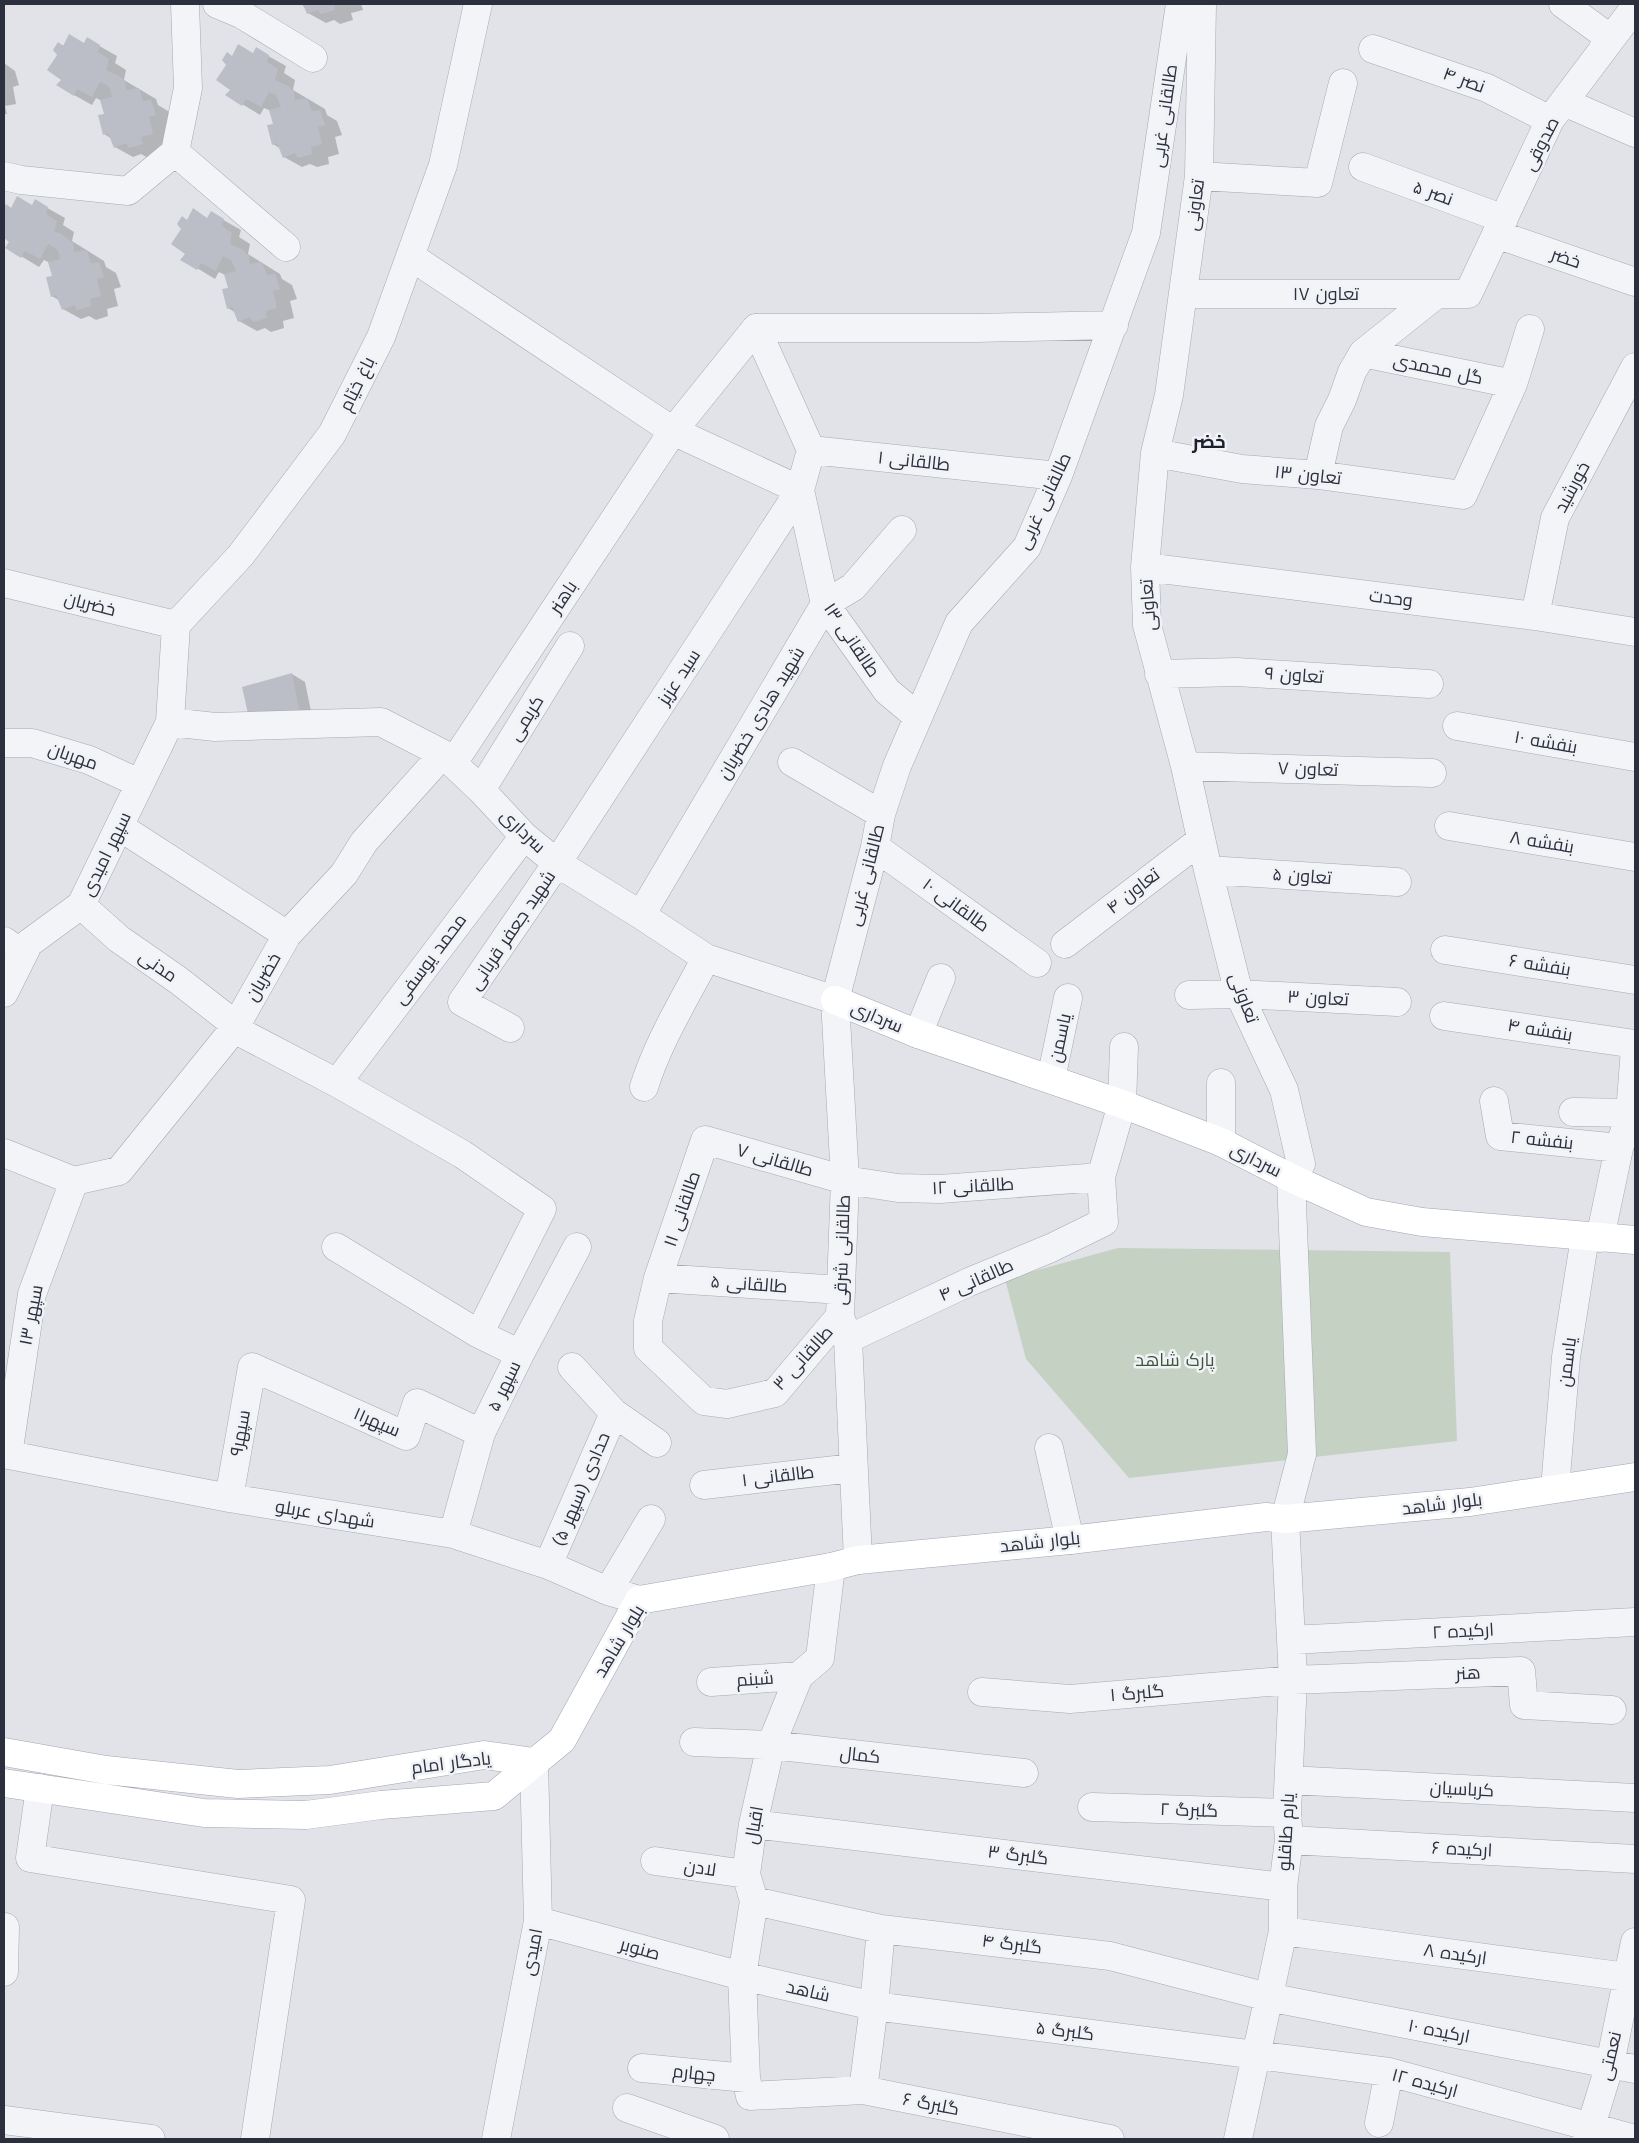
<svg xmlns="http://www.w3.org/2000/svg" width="1639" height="2143" font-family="'Work Sans',Cairo,sans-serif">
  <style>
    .green { fill: #c5d1c3 }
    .shadow { fill: #0003 }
    .building { fill: #bcbec7 }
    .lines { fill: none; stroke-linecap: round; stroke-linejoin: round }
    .minor-casing { stroke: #a7a9b2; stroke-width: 29 }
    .major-casing { stroke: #a2a6b3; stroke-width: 29 }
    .minor { stroke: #f3f4f7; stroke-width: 28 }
    .major { stroke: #fff; stroke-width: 28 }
    .labels { text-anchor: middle; stroke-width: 5; stroke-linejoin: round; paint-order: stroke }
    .street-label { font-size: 18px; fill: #2b2f3e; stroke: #f0f2f6 }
    .park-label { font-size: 18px; fill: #3b583a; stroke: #f0f2f6 }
    .neighbourhood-label { font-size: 19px; font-weight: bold; fill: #1d212f; stroke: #f0f2f6 }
  </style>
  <rect width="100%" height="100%" fill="#e1e3e8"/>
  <path class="green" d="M1118 1248 1450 1252 1457 1441 1129 1478 1026 1359 1005 1279Z"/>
  <path class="shadow" d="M302 4H361L363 10 351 13 353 20 340 24 334 20 326 23 308 13Z
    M87 39 117 56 115 63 126 70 124 80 156 99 158 105 168 111 173 125 170 144 159 146 160 154 148 158 141 154 133 157 115 147 112 139 104 134 106 115 102 101 96 98 92 105 74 95 62 80 58 43 64 46 85 44Z
    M256 49 286 66 284 73 295 80 293 90 325 109 327 115 337 121 342 135 335 137 339 154 328 157 329 164 317 167 310 164 302 167 284 157 281 149 273 144 275 125 271 111 264 108 260 115 227 95 231 90 233 57 254 54Z
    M4 63 15 71 19 85 13 87 16 104 5 106 7 114H4Z
    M35 201 65 218 63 225 74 232 72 241 104 261 106 267 116 273 121 287 114 289 118 306 107 309 108 316 96 320 89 316 81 319 63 309 60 301 52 296 54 278 50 263 44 260 39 267 6 247 10 241 4 237V221L6 216 4 210 7 205 12 209 33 206Z
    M193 210 208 219 211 213 241 230 239 237 250 244 248 254 280 274 282 279 292 285 297 299 290 301 294 318 283 321 284 328 271 332 265 328 257 331 239 321 236 313 228 308 230 289 225 275 219 272 215 279 182 259 186 254 188 221Z
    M292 674 305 682 313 721 263 725Z"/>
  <path class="building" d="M303 4H334L335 10 321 14 318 10 307 14Z
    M69 34 84 43 87 37 100 45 98 52 109 59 106 70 119 76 125 81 126 90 139 88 143 101 151 100 156 115 149 117 153 134 141 137 143 144 129 148 126 143 114 148 108 133 103 135 98 115 104 114 100 100 112 97 110 89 107 85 100 82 92 97 77 89 74 96 56 85 61 80 47 70 57 55 53 50 58 42 63 46Z
    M238 44 253 53 256 47 269 55 267 62 278 69 275 80 288 86 294 91 295 100 307 98 312 111 320 110 325 125 318 127 322 144 311 147 312 154 298 158 295 153 283 158 277 143 272 145 267 125 273 124 269 110 281 107 276 95 269 92 261 107 246 99 242 106 225 95 230 90 216 80 226 65 222 60 227 52 232 56Z
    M17 196 32 205 35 199 48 207 46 214 57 221 54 232 60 233 73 243 74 252 87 250 91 263 99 262 104 277 97 279 101 296 90 299 91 306 77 310 74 305 62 310 56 295 51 297 46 277 52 276 48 262 60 259 58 251 55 248 48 244 40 259 25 251 21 258 5 248 9 242 4 238V208L6 204 11 208Z
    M193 208 207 218 211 211 224 219 222 226 232 233 230 244 243 250 249 256 250 264 262 262 267 275 275 274 280 289 273 291 277 308 266 311 267 318 253 322 250 317 238 322 232 307 227 309 222 289 228 288 224 274 236 271 231 260 223 256 216 271 201 263 197 270 180 260 185 254 171 244 181 229 177 224 182 216 187 220Z
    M292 673 300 714 249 718 242 687Z"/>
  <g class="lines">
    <g class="minor-casing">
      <path id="minor" d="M217 4 241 14 313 58
        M1202 4 1199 176 1169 395 1155 453 1145 567 1147 625 1185 766 1208 870 1239 994 1284 1090 1301 1164 1291 1178 1302 1454 1285 1519 1293 1680 1287 1813 1289 1840 1283 1887V1931L1238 2139
        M1563 4 1611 39
        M1373 49 1487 88 1550 120
        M1564 102 1635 133
        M175 152 286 247
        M1363 167 1504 219
        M4 176 21 180 128 191 175 152 188 88 185 4
        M1199 176 1318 183 1343 83
        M1496 234 1635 282
        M410 256 673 431 800 490
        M1184 294H1468L1550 120 1635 7
        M756 328 811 450
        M1363 353 1513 384
        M1155 453 1242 469 1318 475 1463 495 1513 384 1530 329
        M1318 475 1329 426 1342 400 1352 372 1363 353 1437 294
        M800 490 825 604 887 691 917 716
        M1145 567 1535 616 1635 632
        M4 583 176 625
        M1535 616 1555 518 1635 367
        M1159 674 1237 672 1429 684
        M170 722 215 727 381 722 443 754 481 790 524 836 557 863 641 915 706 958 835 1000
        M1457 726 1635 757
        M4 743H32L89 760 139 783
        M792 762 881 814
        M453 763 673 431 756 328H976L1114 325
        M1185 766 1432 773
        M481 790 570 646
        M1449 826 1635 857
        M120 827 287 935
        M875 847 1037 963
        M1208 870 1397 882
        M81 905 119 939 178 980 228 1019 234 1029 337 1083 462 1154 542 1209 479 1334
        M641 915 825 604 853 587 902 530
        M4 941 23 954
        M1065 944 1201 840
        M1445 950 1635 980
        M4 993 29 943 81 905 170 722 176 625 241 555 332 434 381 337 443 165 478 4
        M1189 995 1239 994 1397 1002
        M1444 1016 1635 1044
        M510 1028 462 1002 557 863 800 490 811 450 1058 476
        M918 1034 941 978
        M1051 1079 1068 998
        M337 1083 524 836
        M644 1087C658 1042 684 1000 706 958
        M1494 1101 1500 1136 1619 1148
        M1573 1112 1635 1113
        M1221 1142V1083
        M4 1153 74 1181
        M74 1181 119 1171 234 1029 287 935 344 874 364 842 443 754
        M1600 1238 1619 1148 1630 1114 1635 1048
        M336 1247 479 1334 520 1354
        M658 1278 841 1290
        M840 1316 775 1393 727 1404 704 1401 648 1348V1321L658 1278 705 1140 845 1180 898 1188 940 1189 1101 1177
        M848 1339 969 1282 1051 1248 1104 1222 1101 1177 1122 1104 1124 1047
        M572 1367 614 1413 657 1443
        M1049 1448 1070 1540
        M4 1454 229 1498 453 1534 548 1565 608 1591 639 1600
        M8 1455 32 1294 74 1181
        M704 1485 853 1468
        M1555 1488 1566 1357 1585 1237
        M229 1498 252 1367 406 1436 417 1403 481 1433
        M453 1534 481 1433 520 1354 577 1247
        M858 1560 848 1339 840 1316 845 1180 835 1000 875 847 881 814 897 766 959 623 1027 547 1058 476 1146 233 1180 4
        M548 1565 614 1413
        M831 1567 820 1658 799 1676 771 1745 753 1824 746 1874 754 1901 742 1976 746 2078 750 2096 863 2090 1110 2139
        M608 1591 651 1519
        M1291 1640 1635 1622
        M711 1682 799 1676
        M982 1692 1070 1699 1293 1680 1521 1671 1524 1705 1612 1710
        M694 1742 771 1745 1024 1773
        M1289 1780 1635 1798
        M40 1788 30 1858 291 1900 255 2139
        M1092 1807 1287 1813
        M753 1824 1283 1887
        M1289 1840 1635 1859
        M655 1861 746 1874
        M754 1901 881 1929 1110 1956 1268 1997 1635 2069
        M538 1921 742 1976 874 2006 1389 2072 1635 2139
        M4 1927H5L4 1972
        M1283 1931 1627 1977
        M642 2068 746 2078
        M863 2090 874 2006 881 1929
        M627 2108 715 2139
        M4 2120 151 2139
        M1379 2123 1389 2072
        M496 2139 538 1921 534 1762
        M1587 2139 1610 2064 1635 1942"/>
    </g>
    <g class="major-casing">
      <path id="major" d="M835 1000 918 1034 1122 1104 1221 1142 1291 1178 1366 1212 1422 1222 1635 1240
        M4 1752 106 1770 238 1784 330 1780 484 1755 534 1762
        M4 1783 204 1813 306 1815 381 1805 494 1796 562 1740 639 1600 831 1567 858 1560 1070 1540 1266 1517 1285 1519 1470 1502 1635 1477"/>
    </g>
    <use href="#minor" class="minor"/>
    <use href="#major" class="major"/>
  </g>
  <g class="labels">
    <g class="street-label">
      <text transform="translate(1464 80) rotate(20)" y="6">نصر ۴</text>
      <text transform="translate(1164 116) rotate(-82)" y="6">طالقانی غربی</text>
      <text transform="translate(1541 144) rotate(-63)" y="6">صدوقی</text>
      <text transform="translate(1433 193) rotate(20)" y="6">نصر ۵</text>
      <text transform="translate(1195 205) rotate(-83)" y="6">تعاونی</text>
      <text transform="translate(1566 258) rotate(19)" y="6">خضر</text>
      <text x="1326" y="300">تعاون ۱۷</text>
      <text transform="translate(1438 369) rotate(12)" y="6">گل محمدی</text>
      <text transform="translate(357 384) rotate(-64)" y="6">باغ خیّام</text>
      <text transform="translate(914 461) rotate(6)" y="6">طالقانی ۱</text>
      <text transform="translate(1308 475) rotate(6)" y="6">تعاون ۱۳</text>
      <text transform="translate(1572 487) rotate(-62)" y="6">خورشید</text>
      <text transform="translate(1044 501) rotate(-65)" y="6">طالقانی غربی</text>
      <text transform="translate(563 597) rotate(-56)" y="6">باهنر</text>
      <text transform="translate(1391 598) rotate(7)" y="6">وحدت</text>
      <text transform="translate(90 604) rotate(14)" y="6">خضریان</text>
      <text transform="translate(1148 605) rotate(-94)" y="6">تعاونی</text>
      <text transform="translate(852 640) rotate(56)" y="6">طالقانی ۱۳</text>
      <text transform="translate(1294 675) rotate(4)" y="6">تعاون ۹</text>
      <text transform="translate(679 677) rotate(-57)" y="6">سید عزیز</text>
      <text transform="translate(761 713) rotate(-59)" y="6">شهید هادی خضریان</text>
      <text transform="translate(526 718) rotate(-58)" y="6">کریمی</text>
      <text transform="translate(1546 742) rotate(10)" y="6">بنفشه ۱۰</text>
      <text transform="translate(73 756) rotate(19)" y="6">مهربان</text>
      <text transform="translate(1308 769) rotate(2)" y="6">تعاون ۷</text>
      <text transform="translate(523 831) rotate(44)" y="6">سرداری</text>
      <text transform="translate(1542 842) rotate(9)" y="6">بنفشه ۸</text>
      <text transform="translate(106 854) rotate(-64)" y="6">سپهر امیدی</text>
      <text transform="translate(866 875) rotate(-76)" y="6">طالقانی غربی</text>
      <text transform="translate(1302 876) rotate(4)" y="6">تعاون ۵</text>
      <text transform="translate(1133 891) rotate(-38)" y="6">تعاون ۴</text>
      <text transform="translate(956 905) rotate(36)" y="6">طالقانی ۱۰</text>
      <text transform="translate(512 930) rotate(-56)" y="6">شهید جعفر قربانی</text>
      <text transform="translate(430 959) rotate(-53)" y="6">محمد یوسفی</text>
      <text transform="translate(1540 965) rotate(9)" y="6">بنفشه ۶</text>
      <text transform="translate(158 966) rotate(35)" y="6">مدنی</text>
      <text transform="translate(263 977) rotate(-60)" y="6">خضریان</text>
      <text transform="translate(1244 998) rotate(69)" y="6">تعاونی</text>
      <text transform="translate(1318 998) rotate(3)" y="6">تعاون ۳</text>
      <text transform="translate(877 1017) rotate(23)" y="6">سرداری</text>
      <text transform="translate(1540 1030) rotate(9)" y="6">بنفشه ۴</text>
      <text transform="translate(1060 1038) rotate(-78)" y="6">یاسمن</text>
      <text transform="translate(1542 1140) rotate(6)" y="6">بنفشه ۲</text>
      <text transform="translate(775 1160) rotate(16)" y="6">طالقانی ۷</text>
      <text transform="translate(1256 1160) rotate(27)" y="6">سرداری</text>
      <text transform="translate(973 1186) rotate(-3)" y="6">طالقانی ۱۲</text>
      <text transform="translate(682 1209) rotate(-71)" y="6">طالقانی ۱۱</text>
      <text transform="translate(842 1250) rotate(-88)" y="6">طالقانی شرقی</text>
      <text transform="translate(976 1280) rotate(-24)" y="6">طالقانی ۴</text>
      <text transform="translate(749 1284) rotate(4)" y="6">طالقانی ۵</text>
      <text transform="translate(31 1315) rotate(-79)" y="6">سپهر ۱۳</text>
      <text transform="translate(803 1358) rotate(-48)" y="6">طالقانی ۳</text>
      <text transform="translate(1567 1362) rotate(-83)" y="6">یاسمن</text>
      <text transform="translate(504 1386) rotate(-64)" y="6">سپهر ۵</text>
      <text transform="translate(377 1422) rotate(23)" y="6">سپهر۱۱</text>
      <text transform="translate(240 1433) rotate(-80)" y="6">سپهر۹</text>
      <text transform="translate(778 1476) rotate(-7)" y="6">طالقانی ۱</text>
      <text transform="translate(581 1489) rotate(-67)" y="6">حدادی (سپهر ۵)</text>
      <text transform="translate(1442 1504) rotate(-7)" y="6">بلوار شاهد</text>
      <text transform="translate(325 1514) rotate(9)" y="6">شهدای عربلو</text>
      <text transform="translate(1040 1542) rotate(-6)" y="6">بلوار شاهد</text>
      <text transform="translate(1463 1631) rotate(-3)" y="6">ارکیده ۲</text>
      <text transform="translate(619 1641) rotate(-59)" y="6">بلوار شاهد</text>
      <text transform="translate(1468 1673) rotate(-2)" y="6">هنر</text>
      <text transform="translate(755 1679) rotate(-4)" y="6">شبنم</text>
      <text transform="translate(1137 1693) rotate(-5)" y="6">گلبرگ ۱</text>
      <text transform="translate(860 1755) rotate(6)" y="6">کمال</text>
      <text transform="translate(451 1763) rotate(-7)" y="6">یادگار امام</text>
      <text transform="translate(1462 1789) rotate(3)" y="6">کرباسیان</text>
      <text transform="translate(1189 1810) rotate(2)" y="6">گلبرگ ۲</text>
      <text transform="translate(754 1825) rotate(-80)" y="6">اقبال</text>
      <text transform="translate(1286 1832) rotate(-87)" y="6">یارم طاقلو</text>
      <text transform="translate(1462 1849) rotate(3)" y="6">ارکیده ۶</text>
      <text transform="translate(1018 1855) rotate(7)" y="6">گلبرگ ۳</text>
      <text transform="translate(700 1868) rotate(8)" y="6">لادن</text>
      <text transform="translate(1012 1944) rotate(7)" y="6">گلبرگ ۴</text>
      <text transform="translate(640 1949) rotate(15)" y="6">صنوبر</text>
      <text transform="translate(532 1952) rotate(-79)" y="6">امیدی</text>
      <text transform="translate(1455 1954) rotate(8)" y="6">ارکیده ۸</text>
      <text transform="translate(808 1991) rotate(13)" y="6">شاهد</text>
      <text transform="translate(1065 2031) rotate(7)" y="6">گلبرگ ۵</text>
      <text transform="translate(1439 2031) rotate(11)" y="6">ارکیده ۱۰</text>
      <text transform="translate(1610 2056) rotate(-77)" y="6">نعمتی</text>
      <text transform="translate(694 2073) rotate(6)" y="6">چهارم</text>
      <text transform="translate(1425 2083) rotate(15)" y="6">ارکیده ۱۲</text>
      <text transform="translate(931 2104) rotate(11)" y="6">گلبرگ ۶</text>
    </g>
    <g class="park-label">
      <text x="1175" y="1366">پارک شاهد</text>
    </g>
    <g class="neighbourhood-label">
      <text x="1209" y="448">خضر</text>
    </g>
  </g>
  <rect width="1639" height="2143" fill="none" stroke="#2b2f3e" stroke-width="10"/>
</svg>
